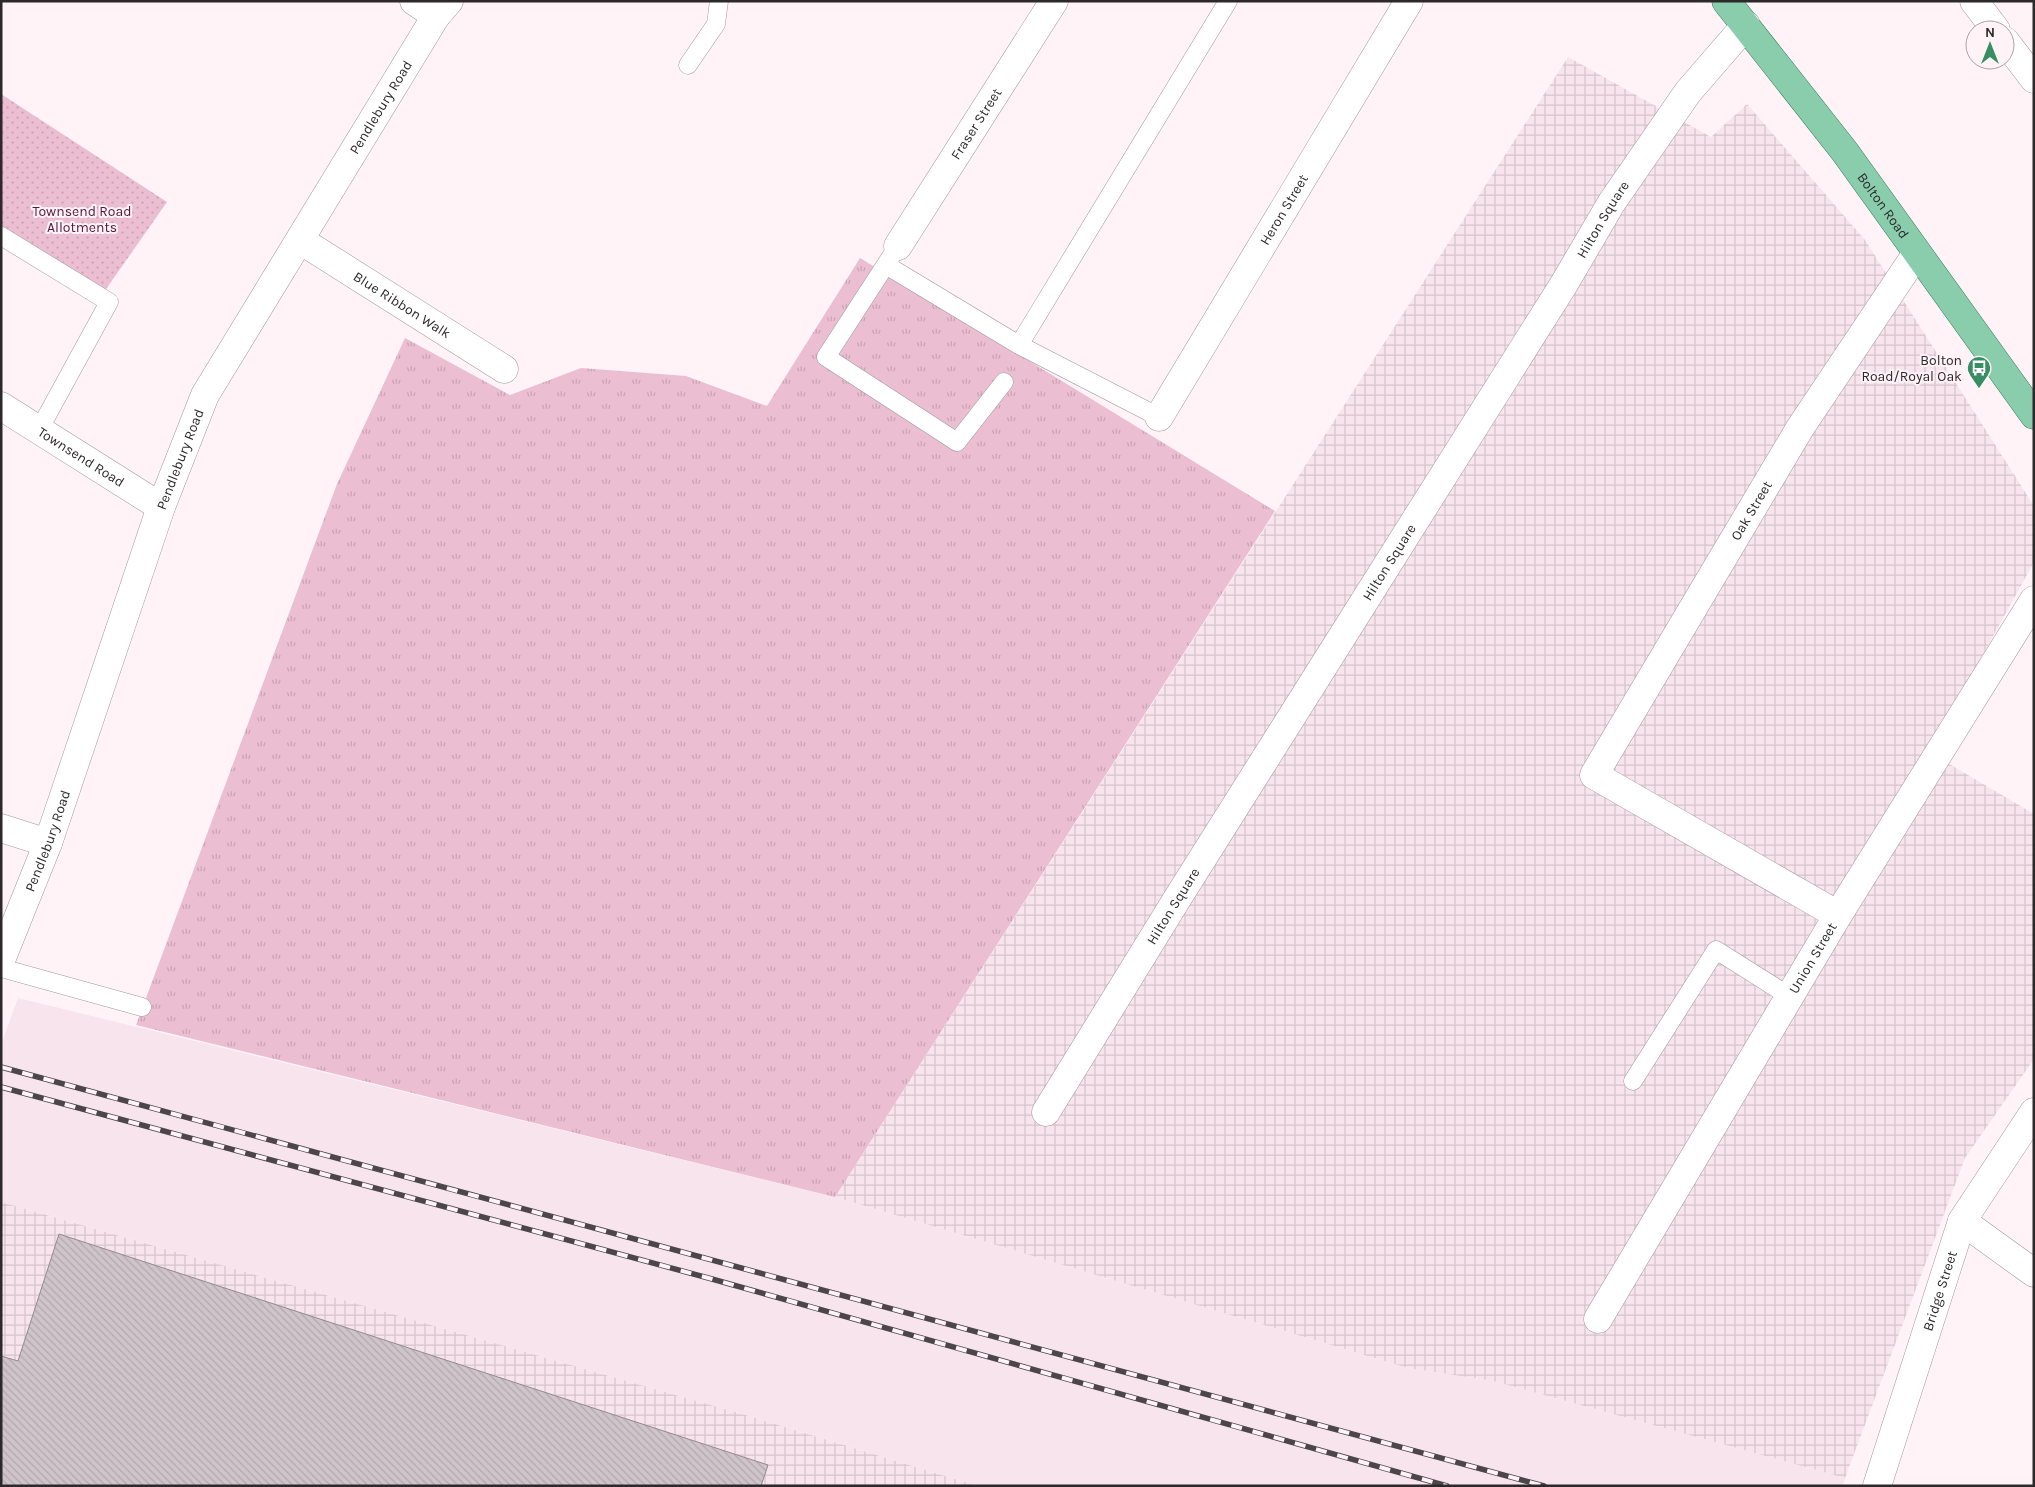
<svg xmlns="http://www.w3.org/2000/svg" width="2035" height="1487" font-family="Karla,sans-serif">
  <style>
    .built { fill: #f8e4ec }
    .industrial { fill: url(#industrial-grid) }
    .grass { fill: url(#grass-dots) }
    .park { fill: url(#park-tufts) }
    .building { fill: url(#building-back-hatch); stroke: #948a8e }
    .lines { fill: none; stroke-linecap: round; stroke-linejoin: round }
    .service-casing { stroke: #a2989c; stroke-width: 19 }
    .minor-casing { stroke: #a2989c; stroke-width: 29 }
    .primary-casing { stroke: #377e5c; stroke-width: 29 }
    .service { stroke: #fff; stroke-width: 18 }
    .minor { stroke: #fff; stroke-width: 28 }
    .primary { stroke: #8acdad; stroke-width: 28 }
    .rail-casing { stroke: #4c4649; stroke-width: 5.5 }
    .rail { stroke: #fff3f8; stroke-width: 4; stroke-dasharray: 11; stroke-linecap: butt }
    .labels { text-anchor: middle; stroke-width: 4; stroke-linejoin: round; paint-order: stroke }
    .street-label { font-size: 14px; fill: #2d292b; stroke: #fff3f8 }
    .park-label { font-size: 14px; fill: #531837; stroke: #fff3f8 }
    .poi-label { font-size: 14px; fill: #2d292b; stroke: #fff3f8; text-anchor: end }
  </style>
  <defs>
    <pattern id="industrial-grid" width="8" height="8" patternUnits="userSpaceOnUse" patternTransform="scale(1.25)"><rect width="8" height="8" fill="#f8e4ec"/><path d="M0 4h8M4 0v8" fill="none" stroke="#d5c4cb"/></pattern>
    <pattern id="grass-dots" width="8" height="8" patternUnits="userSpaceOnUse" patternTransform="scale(1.25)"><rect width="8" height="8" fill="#ebbed1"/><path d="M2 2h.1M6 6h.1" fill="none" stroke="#caa3b4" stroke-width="1.8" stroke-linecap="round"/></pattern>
    <pattern id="park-tufts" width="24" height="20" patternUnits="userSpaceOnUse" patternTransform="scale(1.25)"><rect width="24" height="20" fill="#ebbed1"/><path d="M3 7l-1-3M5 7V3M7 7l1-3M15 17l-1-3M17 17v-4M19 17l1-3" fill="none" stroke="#caa3b4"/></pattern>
    <pattern id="building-back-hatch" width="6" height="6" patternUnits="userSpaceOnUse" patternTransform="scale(1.25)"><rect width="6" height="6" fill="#cfc4c9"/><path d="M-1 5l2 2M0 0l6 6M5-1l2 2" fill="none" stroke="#b2a8ad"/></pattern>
  </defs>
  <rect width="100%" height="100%" fill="#fff3f8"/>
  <path class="built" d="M18 998 835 1197 1408 1368 1493 1381 1845 1478 1843 1486H978L749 1416 1 1202V1045Z"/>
  <path class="industrial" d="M1568 57 1711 137 1747 104 1865 240 2034 506V562L1929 752 2034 814V1059L1965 1158 1845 1478 1493 1381 1408 1368 835 1197Z
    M1 1202 749 1416 978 1486H1Z"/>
  <path class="grass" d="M1 94 167 202 97 302 1 235Z"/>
  <path class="park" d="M860 258 1275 511 835 1197 136 1025 337 484 405 338 510 395 581 368 686 376 767 406Z"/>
  <path class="building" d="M59 1234 768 1465 761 1486H1V1356L18 1361Z"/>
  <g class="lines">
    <g class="service-casing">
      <path id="service" d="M688 65 716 24 719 1
        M1 236 109 302 39 430
        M892 255 826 357 957 442 1004 382
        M886 265 1019 345 1228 1
        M1019 345 1159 417
        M1 968 142 1007
        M1633 1081 1716 950 1789 996"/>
    </g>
    <g class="minor-casing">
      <g id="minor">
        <path d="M414 1 436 16"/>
        <path d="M1974 1 1996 30"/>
        <path d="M2005 41 2034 79"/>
        <path id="s1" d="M300 240 504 369"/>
        <path id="s2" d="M898 246 1054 1"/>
        <path id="s3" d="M1 406 161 507"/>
        <path id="s4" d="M1159 417 1409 1"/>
        <path d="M1 828 48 843"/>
        <path id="s5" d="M1838 915 1594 775 1800 428 1917 253"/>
        <path id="s6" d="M1 960 48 843 161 507 205 395 436 16 449 1"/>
        <path id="s7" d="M1046 1112 1177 899 1564 284 1612 202 1688 92 1746 25"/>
        <path d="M1962 1221 2034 1273"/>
        <path id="s8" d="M1598 1319 1838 915 2034 600"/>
        <path id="s9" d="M1877 1486 1962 1221 2034 1112"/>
      </g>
    </g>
    <g class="primary-casing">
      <g id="primary">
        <path id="s10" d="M1726 1 1845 152 2034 415"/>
      </g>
    </g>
    <use href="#service" class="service"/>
    <use href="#minor" class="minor"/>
    <use href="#primary" class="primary"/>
    <g class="rail-casing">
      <path id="rail" d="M1 1067 1544 1486
        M1 1087 712 1279 1447 1486"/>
    </g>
    <use href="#rail" class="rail"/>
  </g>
  <defs>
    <g id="bus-pin" transform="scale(1.25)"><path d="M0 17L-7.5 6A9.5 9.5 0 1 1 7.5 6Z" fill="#378e63" stroke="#fff3f8"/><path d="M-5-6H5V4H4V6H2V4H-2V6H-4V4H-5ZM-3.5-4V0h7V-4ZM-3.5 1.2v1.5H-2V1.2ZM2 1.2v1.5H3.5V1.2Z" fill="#fff"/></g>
  </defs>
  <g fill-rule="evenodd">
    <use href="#bus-pin" x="1979" y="368"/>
  </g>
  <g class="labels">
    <g class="street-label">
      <text dy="5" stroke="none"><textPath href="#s6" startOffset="938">Pendlebury Road</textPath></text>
      <text dy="5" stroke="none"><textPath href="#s2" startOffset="145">Fraser Street</textPath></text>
      <text dy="5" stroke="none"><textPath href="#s10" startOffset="258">Bolton Road</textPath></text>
      <text dy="5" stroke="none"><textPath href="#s4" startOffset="242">Heron Street</textPath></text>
      <text dy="5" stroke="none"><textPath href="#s7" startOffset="1052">Hilton Square</textPath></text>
      <text dy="5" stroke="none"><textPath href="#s1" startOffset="121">Blue Ribbon Walk</textPath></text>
      <text dy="5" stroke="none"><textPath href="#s3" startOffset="95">Townsend Road</textPath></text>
      <text dy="5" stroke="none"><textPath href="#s6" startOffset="532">Pendlebury Road</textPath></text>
      <text dy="5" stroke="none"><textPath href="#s5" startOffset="589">Oak Street</textPath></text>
      <text dy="5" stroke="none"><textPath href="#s7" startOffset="648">Hilton Square</textPath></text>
      <text dy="5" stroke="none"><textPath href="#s6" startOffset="128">Pendlebury Road</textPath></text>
      <text dy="5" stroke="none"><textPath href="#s7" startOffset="242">Hilton Square</textPath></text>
      <text dy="5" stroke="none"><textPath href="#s8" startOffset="420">Union Street</textPath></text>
      <text dy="5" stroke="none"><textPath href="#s9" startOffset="205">Bridge Street</textPath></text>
    </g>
    <g class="park-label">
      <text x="82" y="216">Townsend Road<tspan x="82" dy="16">Allotments</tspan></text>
    </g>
    <g class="poi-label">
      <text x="1962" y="365">Bolton<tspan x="1962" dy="16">Road/Royal Oak</tspan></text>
    </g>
  </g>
  <rect width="2035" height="1487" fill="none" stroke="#2d292b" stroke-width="5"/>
  <g transform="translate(1990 45)"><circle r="24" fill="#fff3f8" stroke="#aba2a6"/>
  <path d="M0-4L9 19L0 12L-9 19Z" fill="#378e63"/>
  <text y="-8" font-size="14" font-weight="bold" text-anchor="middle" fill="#2d292b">N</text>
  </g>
</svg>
